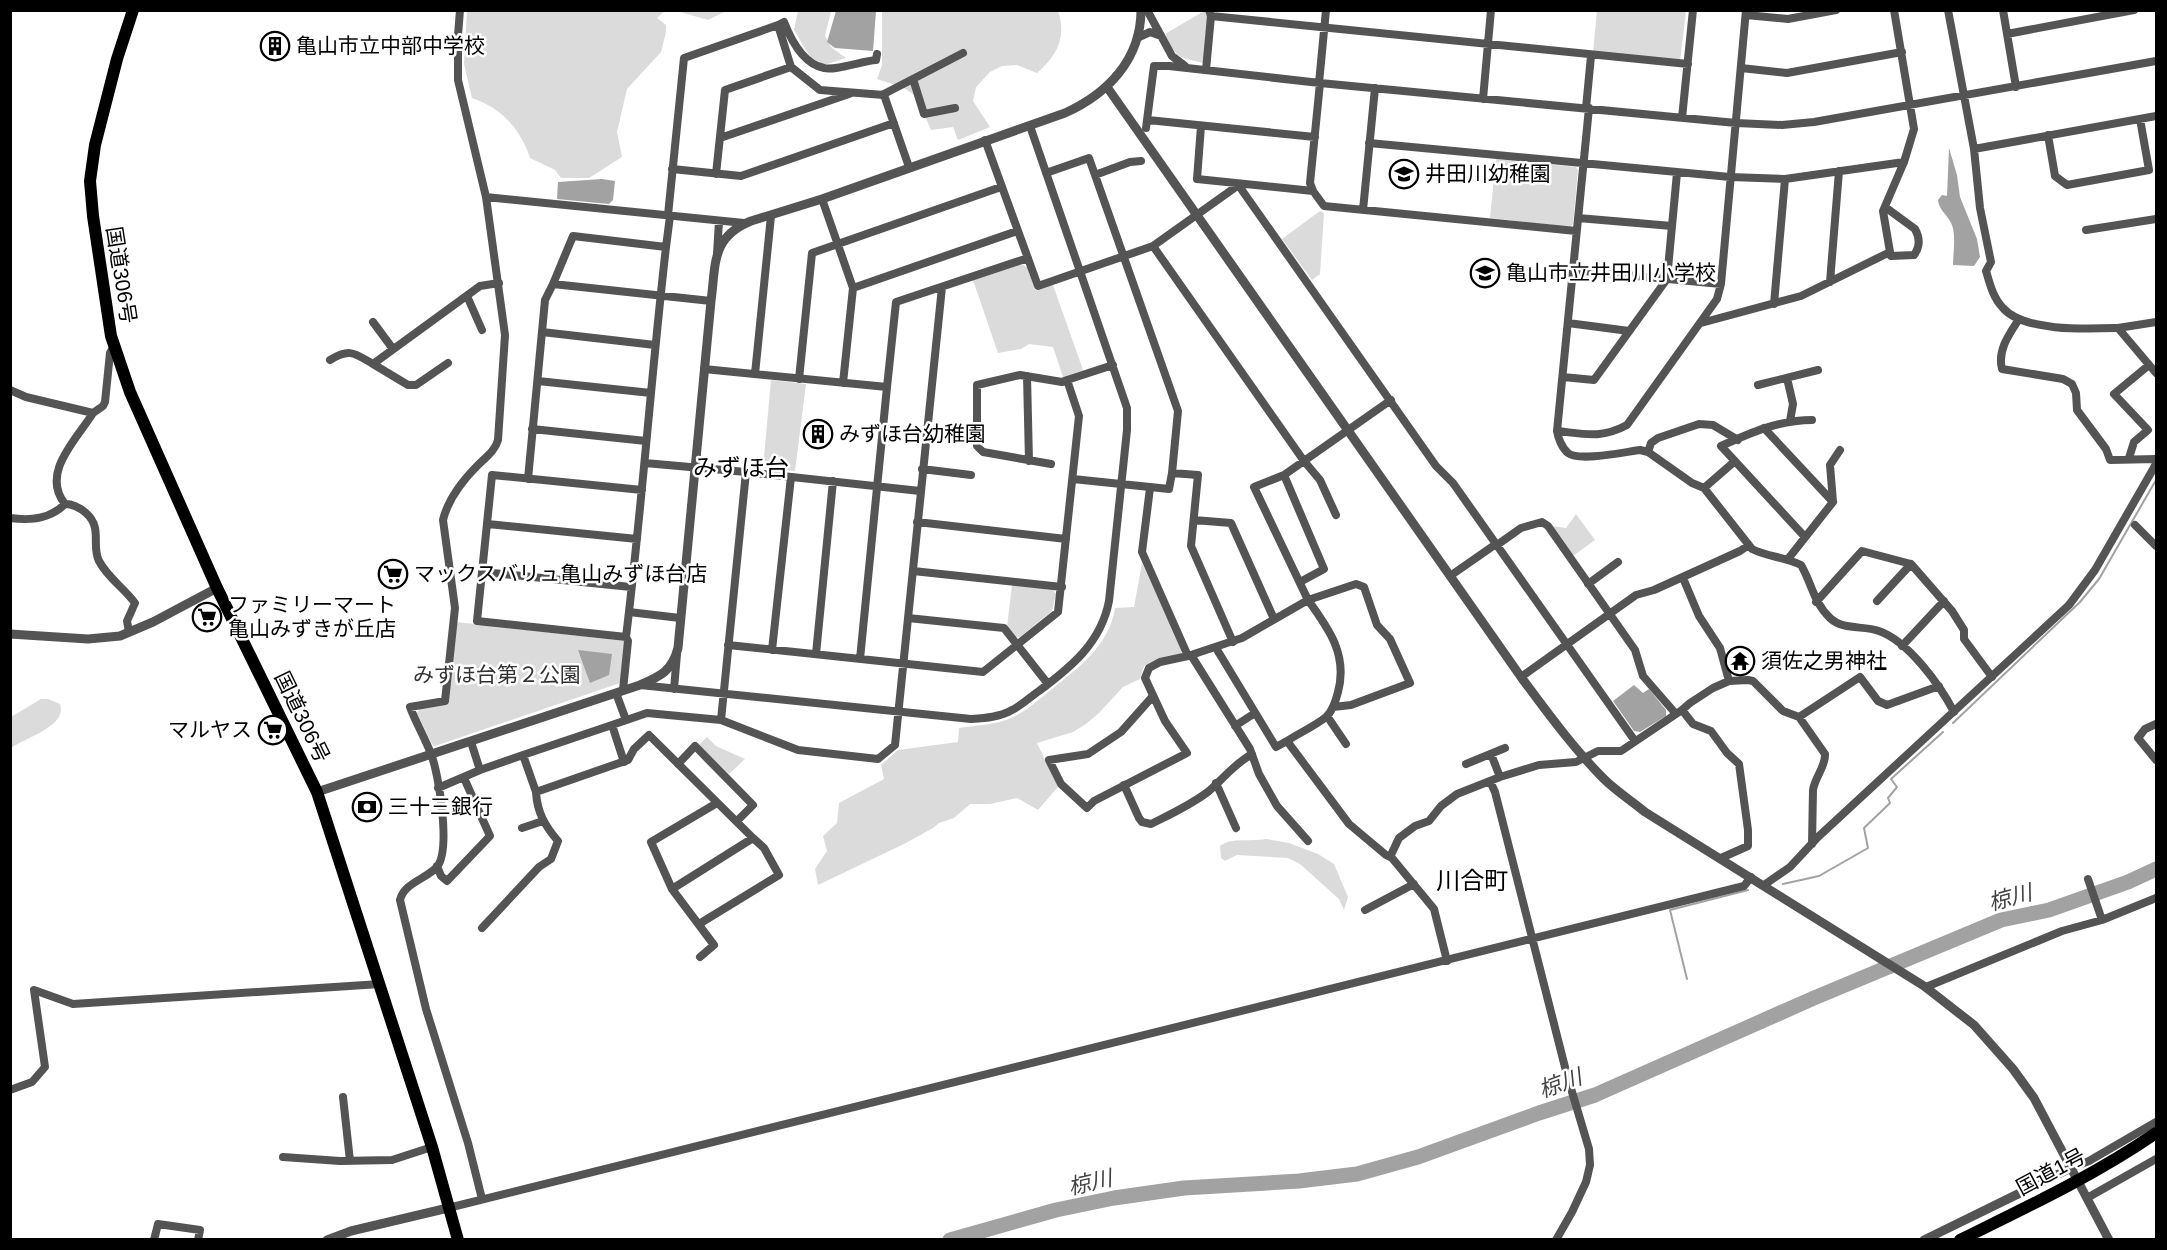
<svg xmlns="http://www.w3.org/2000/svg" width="2167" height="1250" font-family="Arial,'Noto Sans JP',sans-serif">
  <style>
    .green { fill: #dbdbdb }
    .water { fill: #a2a2a2 }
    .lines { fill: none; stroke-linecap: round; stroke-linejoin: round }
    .stream { stroke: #a2a2a2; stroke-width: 2 }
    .river { stroke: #a2a2a2; stroke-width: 15 }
    .minor { stroke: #545454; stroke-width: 8 }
    .tertiary { stroke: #545454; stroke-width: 9 }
    .trunk { stroke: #000; stroke-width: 12 }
    .labels { text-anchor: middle; stroke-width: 5; stroke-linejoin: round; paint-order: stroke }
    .poi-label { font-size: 21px; fill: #000; stroke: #fff; text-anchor: start }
    .street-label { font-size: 21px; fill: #000; stroke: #fff }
    .park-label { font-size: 21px; fill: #323232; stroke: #fff }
    .water-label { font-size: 22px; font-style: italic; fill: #434343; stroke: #fff }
    .quarter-label { font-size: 24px; fill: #000; stroke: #fff }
  </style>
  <rect width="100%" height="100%" fill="#fff"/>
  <path class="green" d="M467 11H665L657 18 666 25V32L661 52 627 89 617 132 622 157 589 178H561L555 170 530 158C520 128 501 108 472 98L464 64Z
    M677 11H726L708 20Z
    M798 11H831L825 36 831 47 846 58 824 65 810 57 794 30Z
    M882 11H1058C1067 38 1057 55 1037 73L1017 65 1002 66 990 72 976 87 973 101 990 127 958 140 953 127 931 130 916 96 904 88 877 79 882 65Z
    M1204 11H1206L1209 16 1204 63C1178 57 1177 59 1165 34Z
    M1597 11H1686L1680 62 1593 52Z
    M1496 159 1576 167 1578 170 1573 224 1570 227 1490 218Z
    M1320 211 1324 213 1320 274 1312 280 1282 239Z
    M1020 264 1027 267 1035 290 1053 285 1083 370 1063 377 1053 347 1029 344 1021 349 998 353 973 280Z
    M771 380 806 384 795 471 763 468Z
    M1576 514 1595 540 1573 556 1552 526 1566 528Z
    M1142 563 1182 649 1181 654 1159 658 1144 666 1140 679 1123 687 1099 713 1086 724 1073 732 1037 743 1058 787 1038 810 1017 798 990 804H970L954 818 939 823 933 828 906 843 818 885 815 869 827 851 823 836 837 823 839 803 884 779 881 765 898 750 958 742 959 728C976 725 997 725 1013 717 1027 711 1039 699 1051 690 1078 668 1109 646 1115 608L1134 607Z
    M1012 585 1053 590 1056 594 1052 611 1020 637H1014L1007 627Z
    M456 622 625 641 620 683 435 746 432 744 417 713 420 708 447 703Z
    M41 699H48L60 704C68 726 25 738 11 748V717Z
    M707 737 716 746 745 759 729 774 699 745Z
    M1266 839 1289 843 1318 854 1334 864 1348 897 1344 910 1339 899 1300 864 1288 858 1237 855 1225 861 1221 858 1220 846C1232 837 1250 842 1266 839Z"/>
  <path class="water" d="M836 11H876L873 51 835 48 827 42Z
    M1949 148 1957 175 1960 197 1977 239 1980 257 1974 266 1953 265C1953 252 1957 232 1950 221 1945 213 1939 209 1938 200L1942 195 1947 196Z
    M602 179 615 181 613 200 609 204 557 199 558 182Z
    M578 650 612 654 609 675 590 683Z
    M1634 685 1643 693 1649 689 1666 710V716L1640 732 1634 731 1613 701Z"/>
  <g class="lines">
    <path class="stream" d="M1953 723 2080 602 2099 579 2156 480
      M1783 884 1819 876 1868 848 1864 828 1890 803 1888 798 1897 787 1891 779 1943 732
      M1687 979 1670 910 1748 890"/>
    <path class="river" d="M950 1240 1056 1210 1114 1198 1184 1188 1299 1181 1357 1174 1418 1157 1539 1113 1595 1095 1814 998 2001 920 2049 910 2128 882 2156 869"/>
    <path class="minor" d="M460 10 458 35V80L486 197 744 223
      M1147 10 1172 56 1185 66
      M1948 10 1974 149 1980 208 1991 262 1986 271C1990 284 1993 298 2003 308 2024 332 2088 329 2118 328L2156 373
      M2003 10 2016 87
      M1746 15 1788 19 1836 10
      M1211 16 1688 64
      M778 25 784 22C791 40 803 64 824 68 834 71 863 61 876 60L877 54
      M2007 34 2134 10
      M1137 38 1150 32 1161 36
      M1741 68 1787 73 1902 52
      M1206 70 1211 16 1209 10
      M913 79 924 114 955 108
      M1319 83 1326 10
      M882 95 963 53
      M1483 99 1491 10
      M1586 108 1591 56
      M1589 108 1557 431C1558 438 1562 448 1568 453 1579 462 1625 452 1640 450L1648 452 1692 483 1704 488 1752 549C1768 557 1785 557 1801 565 1812 584 1814 603 1830 618 1844 631 1863 625 1879 631 1908 641 1940 685 1954 712
      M1682 118 1693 10
      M1148 120 1315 137
      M1201 126 1197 179 1313 191 1324 206 1576 231
      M1146 128 1154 66H1169L1320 83 1736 123 1782 125 1814 122 2156 61
      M2048 135 2055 176 2067 185 2149 170 2140 119
      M720 138 849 94
      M985 140 1038 286 1153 246 1240 184
      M1369 143 1730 177 1785 179 1904 162
      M1974 149 2156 116
      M672 169 741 176 894 123
      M1046 173 1089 158 1178 411 1172 473
      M716 174 725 90 791 67
      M1095 175 1130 162 1141 161
      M1239 186 1436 466 1453 483 1635 741
      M1313 191 1310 183 1320 83
      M822 199 853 288 843 383
      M1885 207 1915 229C1920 238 1920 247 1914 255L1891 256 1890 252
      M1363 210 1375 88
      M668 215 684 58 778 25 791 67 820 90 884 95 909 167
      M1578 218 1672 226 1677 173
      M2086 230 2156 219
      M1153 246 1304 461 1320 480 1336 515
      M666 247 670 216
      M717 254 719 221
      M1573 270 1721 284
      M1830 282 1839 171
      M553 284 573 236 666 247C651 377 642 507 626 637L477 621 492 475 642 490
      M853 288 1017 231
      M467 296 482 330
      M1774 304 1785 179
      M2019 319C2010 333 1997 350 2002 369L2063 379 2072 384 2076 393 2077 410 2106 449 2110 460 2156 459
      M373 322 393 349
      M1568 323 1629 331
      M1701 323 1801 296 1890 252 1883 211 1904 162 1914 129 1894 10
      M2118 328 2156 322
      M542 332 655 345
      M330 360C350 348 354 353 373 364L480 286 499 283
      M373 364 408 385H416L448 363
      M704 369 887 387 896 302 1028 258
      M755 374 771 216
      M1027 376 1029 461
      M1563 377 1594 380 1667 279 1672 226
      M1787 378 1793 404 1790 421
      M799 379 812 253 1001 187
      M538 381 651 393
      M1758 385 1818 370
      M10 390 26 397 93 413 103 406 105 402 110 353 114 346
      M93 413C77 439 40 473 65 504 73 504 79 507 86 513 103 528 91 546 99 561 108 578 124 588 135 603L127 621 129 632
      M1764 428 1833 502
      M532 429 646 441
      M1557 431C1585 434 1601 439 1627 425L1717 299 1721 284 1746 10
      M1648 452 1651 443 1658 438 1699 424 1713 425 1738 440
      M2129 458 2134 442 2148 430 2114 394 2149 365
      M645 463 746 472 920 491
      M1051 464 983 452 977 446V385L1020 375 1062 382 1067 380
      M922 469 971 475
      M1284 475 1324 569 1300 582
      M528 479 545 300 553 284 711 301
      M1073 479 1169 489 1172 473 1198 475 1191 546 1233 642
      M1150 488 1142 552 1188 656 1242 638 1308 600 1254 487 1284 475 1391 400
      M1704 488 1735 461
      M10 518C31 521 50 519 65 504
      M1194 520 1231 523 1274 619
      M917 522 1066 539
      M488 524 637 539
      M2135 525 2156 546
      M1805 537 1721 446C1750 433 1779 420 1812 420
      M1497 545 1521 528 1542 522 1548 526 1635 650 1643 676 1676 714
      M1788 559 1833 502 1830 465 1840 450
      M913 571 1062 587
      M483 572 631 587
      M1450 576 1496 544
      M1683 578 1699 616 1720 648 1729 681
      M1588 584 1618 562
      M1877 601 1911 564
      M1816 602 1862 551 1911 564 1952 611 1964 630V639L1992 677
      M629 612 680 618
      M908 618 1004 628 1048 684
      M728 645 983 672 1058 612 1079 416 1067 380 1113 365
      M1902 646 1944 601
      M1216 648 1276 747 1287 741 1349 824 1386 855 1392 858 1434 909 1447 961
      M772 650 791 477
      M816 654 833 481
      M1191 655 1250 749 1259 774 1277 806 1308 841
      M860 659 887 387
      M1521 677 1636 595 1654 590 1740 551 1749 545
      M640 685 971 719C985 718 1000 717 1012 710 1022 705 1030 697 1039 691 1071 667 1101 643 1109 601L1127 430V408L1030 126
      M674 689 677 654
      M623 690 628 641 626 637
      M616 693 626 720
      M1153 696 1121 732 1088 754 1049 760 1061 784 1087 808 1094 801 1187 753 1165 721 1145 678 1149 668 1160 662 1188 656
      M1682 710 1693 724 1711 731 1727 753 1739 764 1748 830V846L1721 858
      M1327 716 1346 744
      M1799 717 1860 677 1878 701 1887 705 1939 686
      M721 720 798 750 878 759 895 745 942 287
      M2156 724 2145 729 2138 738 2156 760
      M1235 726 1255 713
      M1287 741C1299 733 1315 726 1326 717 1333 711 1336 700 1338 692 1348 655 1329 629 1308 600L1356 584 1364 587 1377 625 1390 639 1410 683 1351 705 1333 707
      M471 742 480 770 523 755 536 792 628 760 634 749 649 735 753 838 672 889 714 945 700 957
      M1491 754 1500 777
      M523 755 612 725
      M624 762 612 725 647 713 721 720 746 472
      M678 764 695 746 698 749 753 805 737 821
      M1466 764 1505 748
      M1490 781 1495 792 1567 1075 1589 1149 1590 1165 1586 1182 1572 1212 1556 1240
      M1216 783 1236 828
      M1124 785 1139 818 1142 822 1151 824C1171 814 1191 805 1209 791 1225 777 1233 765 1252 754
      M438 788 480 770
      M522 828 543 821
      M1390 857 1399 838 1415 826 1429 821 1441 806 1457 794 1500 777 1539 765 1576 762 1598 751H1621L1682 710 1690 703 1713 688 1729 681 1748 680 1753 681 1783 711 1799 717 1825 754C1826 766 1815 777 1813 790L1812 844
      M437 866 441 876 447 881 490 836 464 778
      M2088 879 2102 920
      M1764 885 1790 867 1818 837 2069 605 2095 570 2156 464
      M672 889 651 842 717 803
      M1365 910 1414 884
      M699 924 779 875 764 848 753 838
      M482 928 539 867 551 859 558 841C545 826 537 812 536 792
      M1926 987 2062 931 2102 920 2156 898
      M10 1090 32 1082 45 1067 34 990 73 1004 380 984
      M343 1097 350 1161
      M283 1157 340 1161 392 1160 432 1147
      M2071 1168 2089 1161 2156 1122
      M2087 1198 2156 1159
      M482 1199 468 1143 426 1009 400 900C404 883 426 879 437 867 451 850 439 774 431 754 425 738 416 723 410 707L445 701 455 608 443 520C448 499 463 480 478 465 486 457 495 451 498 440L505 335 486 197
      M448 1208 1744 886 1751 877
      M154 1240 158 1224 200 1230 198 1240"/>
    <path class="tertiary" d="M1107 87 1521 677C1547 712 1573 748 1604 779 1616 791 1632 801 1645 812L1924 986 1974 1025 2013 1069 2034 1098 2109 1240
      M10 634 88 639 120 636 153 622 217 588
      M317 792 640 685C661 676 672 671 678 648L711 301C716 264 711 237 751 221L822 199 1065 113C1107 94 1141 60 1141 10
      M327 1240 351 1231 448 1208
      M1924 1240 2071 1168"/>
    <path class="trunk" d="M133 10 117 59 95 145 90 181 93 216 111 336 130 392 217 588 317 792 432 1147 458 1240
      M1960 1240C2027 1207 2095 1175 2156 1133"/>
  </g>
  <defs>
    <g id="building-ring" transform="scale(1.5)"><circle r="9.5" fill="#fff" stroke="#000" stroke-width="1.5"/><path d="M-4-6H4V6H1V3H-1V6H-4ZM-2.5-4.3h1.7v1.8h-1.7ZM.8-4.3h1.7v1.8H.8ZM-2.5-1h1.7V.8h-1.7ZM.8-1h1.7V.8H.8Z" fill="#000"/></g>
    <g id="school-ring" transform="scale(1.5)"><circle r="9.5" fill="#fff" stroke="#000" stroke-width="1.5"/><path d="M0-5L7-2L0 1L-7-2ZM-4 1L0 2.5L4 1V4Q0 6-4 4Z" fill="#000"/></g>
    <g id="supermarket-ring" transform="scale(1.5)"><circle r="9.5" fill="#fff" stroke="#000" stroke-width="1.5"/><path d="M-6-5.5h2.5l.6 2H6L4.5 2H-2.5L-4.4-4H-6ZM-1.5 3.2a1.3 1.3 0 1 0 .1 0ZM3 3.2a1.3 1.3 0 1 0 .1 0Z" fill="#000"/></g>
    <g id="temple-ring" transform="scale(1.5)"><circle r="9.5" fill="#fff" stroke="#000" stroke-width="1.5"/><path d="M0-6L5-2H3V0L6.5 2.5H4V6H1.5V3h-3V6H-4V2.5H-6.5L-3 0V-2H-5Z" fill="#000"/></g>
    <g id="bank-ring" transform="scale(1.5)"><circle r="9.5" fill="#fff" stroke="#000" stroke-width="1.5"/><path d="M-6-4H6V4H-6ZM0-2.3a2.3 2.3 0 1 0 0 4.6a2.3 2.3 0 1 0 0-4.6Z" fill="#000"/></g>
  </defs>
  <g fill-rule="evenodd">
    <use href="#building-ring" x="275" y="46"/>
    <use href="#school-ring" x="1404" y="174"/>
    <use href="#school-ring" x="1485" y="273"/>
    <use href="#building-ring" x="818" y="434"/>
    <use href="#supermarket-ring" x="393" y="574"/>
    <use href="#supermarket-ring" x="207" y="617"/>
    <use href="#temple-ring" x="1740" y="661"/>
    <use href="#supermarket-ring" x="273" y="730"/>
    <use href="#bank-ring" x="367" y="807"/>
  </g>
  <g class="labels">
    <g class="poi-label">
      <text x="296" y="53">亀山市立中部中学校</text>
      <text x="1425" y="181">井田川幼稚園</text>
      <text x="1506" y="280">亀山市立井田川小学校</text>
      <text x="839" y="441">みずほ台幼稚園</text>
      <text x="414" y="581">マックスバリュ亀山みずほ台店</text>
      <text x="228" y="612">ファミリーマート<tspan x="228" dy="24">亀山みずきが丘店</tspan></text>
      <text x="1761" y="668">須佐之男神社</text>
      <text x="252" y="737" text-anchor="end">マルヤス</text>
      <text x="388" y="814">三十三銀行</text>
    </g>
    <g class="street-label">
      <text transform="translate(121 275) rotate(81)" y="7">国道306号</text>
      <text transform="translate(302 717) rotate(64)" y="7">国道306号</text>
      <text transform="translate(2051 1172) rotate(-28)" y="7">国道1号</text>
    </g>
    <g class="park-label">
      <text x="497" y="682">みずほ台第２公園</text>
    </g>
    <g class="water-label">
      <text transform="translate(2010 897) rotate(-15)" y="8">椋川</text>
      <text transform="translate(1560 1083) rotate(-20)" y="8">椋川</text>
      <text transform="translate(1090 1182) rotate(-13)" y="8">椋川</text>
    </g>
    <g class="quarter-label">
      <text x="741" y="476">みずほ台</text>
      <text x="1472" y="889">川合町</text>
    </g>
  </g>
  <rect width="2167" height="1250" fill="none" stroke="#000000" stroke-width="24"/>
</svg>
